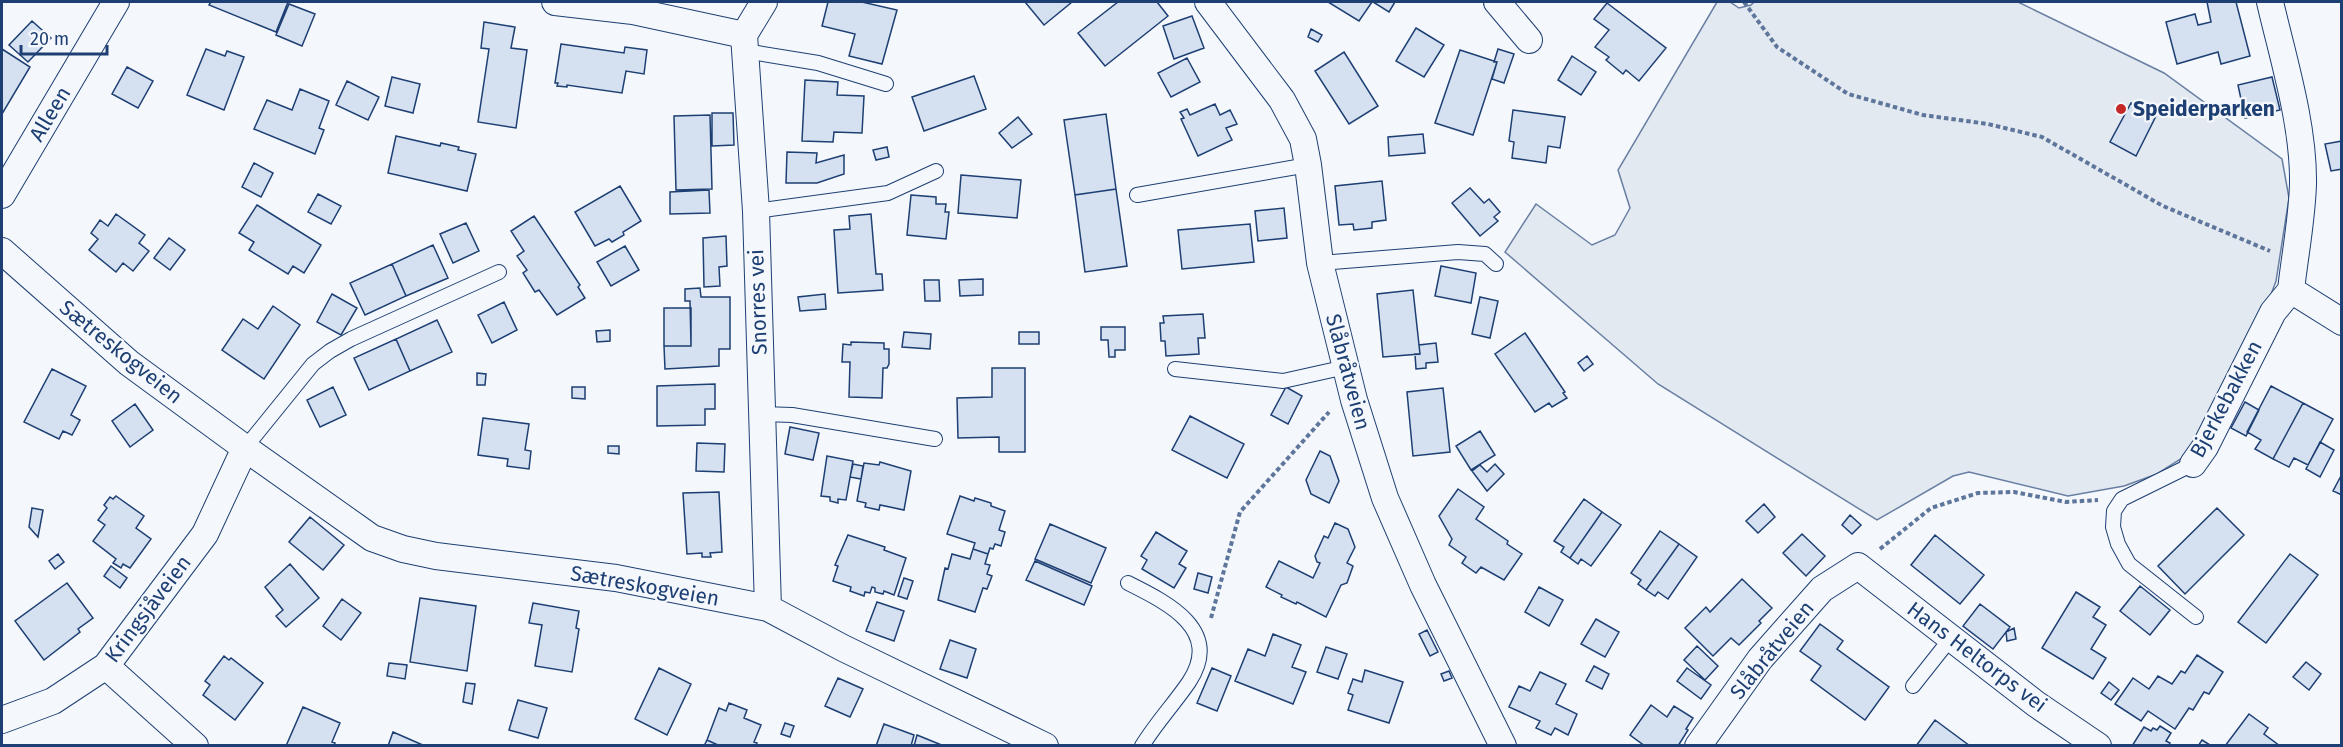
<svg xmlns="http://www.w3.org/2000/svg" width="2343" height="747" font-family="'Fira Sans',sans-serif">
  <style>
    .green { fill: #e3e9f0; stroke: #687fa3; stroke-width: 1.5 }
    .building { fill: #d5e0f0; stroke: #1d3f73; stroke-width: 1.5 }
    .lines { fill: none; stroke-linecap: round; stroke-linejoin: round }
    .service-casing { stroke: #1d3f73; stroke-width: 16 }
    .minor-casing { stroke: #1d3f73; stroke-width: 28 }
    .path { stroke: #5e769c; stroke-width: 4; stroke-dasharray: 4.5 3; stroke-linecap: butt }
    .service { stroke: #f4f7fb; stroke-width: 14 }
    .minor { stroke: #f4f7fb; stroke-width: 26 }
    .poi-dot { fill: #c62828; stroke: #f4f7fb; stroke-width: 2 }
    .labels { text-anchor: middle; stroke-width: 4.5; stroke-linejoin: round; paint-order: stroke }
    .poi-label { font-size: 21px; font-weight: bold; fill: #1d3f73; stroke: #f4f7fb; text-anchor: start }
    .street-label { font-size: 21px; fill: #1d3f73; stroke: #f4f7fb }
  </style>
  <rect width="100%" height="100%" fill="#f4f7fb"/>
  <path class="green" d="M1717 2H1730L1739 8 1751 5 1754 2H2018L2164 73 2282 159 2289 198 2276 281 2261 321 2187 455 2157 474 2124 486 2068 496 1969 472 1953 476 1877 520 1658 384 1505 252 1536 204 1592 245 1615 235 1630 208 1618 170Z"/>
  <path class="building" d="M211 2H288L276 32 209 5Z
    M828 2H862L897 10 882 64 849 56 855 34 822 26Z
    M1025 2H1072L1044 25Z
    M1118 2H1157L1168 16 1105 66 1078 33Z
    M1328 2H1372L1359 21Z
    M1373 2H1395L1389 12Z
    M2207 2H2236L2250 56 2221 64 2218 52 2177 64 2166 22 2195 14 2198 25 2211 22Z
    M1607 3 1666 48 1639 81 1626 70 1623 74 1606 60 1609 57 1595 47 1609 30 1594 19Z
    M289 4 315 14 302 46 276 35Z
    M1192 16 1204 48 1174 59 1163 26Z
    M32 21 51 38 28 62 9 45Z
    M484 22 515 27 511 48 527 50 516 128 478 122 489 49 481 48Z
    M1416 28 1444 45 1424 77 1396 61Z
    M1311 29 1322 35 1318 42 1308 37Z
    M561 44 624 53 625 47 647 50 644 74 626 71 622 93 567 85V87L557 86 558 83H555Z
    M2 49 30 67 2 114Z
    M206 49 225 56 227 51 244 57 224 110 187 95Z
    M1498 49 1514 54 1504 83 1492 79 1497 62H1494Z
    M1460 50 1497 62 1473 135 1435 123Z
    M1344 52 1378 106 1349 124 1315 71Z
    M1572 56 1596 72 1581 95 1558 80Z
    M1187 58 1200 82 1171 97 1158 73Z
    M127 67 153 81 138 108 112 94Z
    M974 76 986 109 924 131 912 97Z
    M392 77 420 84 413 113 385 106Z
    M2272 77 2280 110 2245 118 2238 85Z
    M805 80 838 82 837 95 864 96 862 133 834 132 833 142 802 141Z
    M347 81 379 97 368 120 336 105Z
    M300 89 329 101 319 128 324 130 315 154 254 129 267 100 292 110Z
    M2131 103 2156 116 2136 156 2110 142Z
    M1215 104 1220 115 1230 110 1237 124 1226 128 1232 140 1198 156 1181 119 1184 118 1180 112 1187 109 1190 115Z
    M1513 110 1565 117 1560 148 1548 146 1546 163 1512 158 1514 142 1509 141Z
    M712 113H733L734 145 712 146Z
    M1106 114 1116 189 1075 195 1064 120Z
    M710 115 712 189 676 190 674 116Z
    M1018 117 1032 134 1012 148 999 133Z
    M1423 134 1425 153 1389 156 1388 137Z
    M396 136 440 146 441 143 459 147 458 150 476 154 467 191 388 173Z
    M2342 141V169L2331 171 2325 144Z
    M887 147 889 157 876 160 873 150Z
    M787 152 817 153 816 163 844 155V174L817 183H786Z
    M254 163 273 173 261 197 242 187Z
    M961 175 1021 180 1017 218 958 213Z
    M1382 181 1386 220 1372 222V228L1354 230 1353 224 1339 225 1335 186Z
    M620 186 641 221 623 232 624 235 612 242 609 239 595 246 575 212Z
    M1470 188 1484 203 1489 199 1500 212 1494 217 1498 221 1480 236 1452 203Z
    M1116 189 1127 266 1085 272 1075 195Z
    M709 190 710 213 670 214V192Z
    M318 194 341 206 331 224 308 212Z
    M911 195 936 197V204H946L945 212H949L946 239 907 235Z
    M257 205 321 245 304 273 293 266 288 274 249 250 254 242 239 233Z
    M1284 208 1287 238 1258 241 1255 211Z
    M116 214 145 235 139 243 149 251 133 271 123 263 116 272 89 250 98 239 91 233 100 220 108 226Z
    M871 214 876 274H882L883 290 838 293 834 230 850 229 849 216Z
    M534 216 580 285 578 287 585 298 557 315 539 290 535 292 523 273 527 270 517 256 524 251 511 231Z
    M466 223 479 251 453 263 440 234Z
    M1250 224 1254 262 1182 269 1178 230Z
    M726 236 727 266 719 267 720 286 704 287 703 238Z
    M169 238 185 250 170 270 154 258Z
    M433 245 448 278 406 296 392 264Z
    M625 246 639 270 611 286 597 262Z
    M392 264 406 296 365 315 350 283Z
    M1441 266 1476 273 1471 303 1435 296Z
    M983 279V295L960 296 959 280Z
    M924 280H939L940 301H925Z
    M700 288 701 297H730V349H719V366L665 369 664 346H691L690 301H685V289Z
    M1413 290 1420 354 1383 357 1377 294Z
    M332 294 357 308 341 335 317 322Z
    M825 294 826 309 800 311 798 297Z
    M1480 297 1498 301 1490 338 1472 334Z
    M504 302 517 330 492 343 478 315Z
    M273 306 300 325 264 379 222 350 243 319 258 329Z
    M664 308H691V346H664Z
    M1203 314 1205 338H1198L1199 354 1166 356 1165 341H1161L1160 323H1164L1163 316Z
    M437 320 452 352 410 371 396 339Z
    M1101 327H1125V350H1115V357H1109L1108 340H1101Z
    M610 330V341L597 342 596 331Z
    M904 332 931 334 930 349 902 347Z
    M1019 332H1039V344H1019Z
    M1525 333 1565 392 1563 393 1567 398 1552 407 1549 403 1535 412 1495 354Z
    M396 339 410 371 369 390 354 358Z
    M851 342 884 343V349H889V364L887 368H883L882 398 849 397 850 362H842L843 344 851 345Z
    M1436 343 1438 362 1426 363V368L1416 369 1415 354H1420L1419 345Z
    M1587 356 1593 364 1584 371 1578 363Z
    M992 368H1025V452H999V437L958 438 957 398 992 397Z
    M52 369 86 386 71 415 80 420 72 435 63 431 59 439 24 422Z
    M477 373 486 374 485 385H477Z
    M715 384V409H705V425L657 426V386Z
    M2271 386 2303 403 2273 459 2255 449 2261 440 2247 432Z
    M333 387 346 415 320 427 307 400Z
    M572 387H585V399L572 398Z
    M1286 387 1302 396 1288 424 1271 415Z
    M1443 388 1450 452 1413 456 1407 392Z
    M2245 402 2259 410 2246 436 2231 428Z
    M2303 403 2333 419 2308 465 2294 458 2289 467 2273 459Z
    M135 404 153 430 130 447 112 421Z
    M1190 416 1244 444 1227 478 1172 450Z
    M483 418 529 424 525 450 531 451 529 469 507 466 508 459 478 455Z
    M790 427 819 433 813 460 785 454Z
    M1480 431 1495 455 1471 470 1456 446Z
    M2320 442 2334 450 2320 477 2306 469Z
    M697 443 725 444 724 472 696 471Z
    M608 446H619V454L608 453Z
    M1320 451 1330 456 1339 481 1329 503 1311 494 1306 480Z
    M827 456 853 461 846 500 838 499V503L830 501V497L821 496Z
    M880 462 911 471 904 510 880 505 879 510 865 507 866 503 857 501 864 463 879 465Z
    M853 464 863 466 861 479 850 477Z
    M1495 464 1504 474 1487 491 1472 471 1480 465 1487 472Z
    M2342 474V495L2333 491Z
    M1458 489 1484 507 1476 519 1508 541 1507 544 1522 554 1504 580 1481 567 1476 573 1462 563 1466 557 1449 545 1452 539 1439 516Z
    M719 492 722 552 710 553 711 557H702V553L687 554 683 493Z
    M116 496 144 516 136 528 151 539 130 568 123 564 121 568 113 563 116 559 93 541 105 525 98 520 107 508 104 505 110 497 113 499Z
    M960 496 974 501 975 498 991 503V506L1005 511 999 530 1005 532 1001 546 995 544 993 549 990 548 988 554 973 549 975 543 947 534Z
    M1584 499 1602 512 1570 558 1561 552 1564 547 1554 541Z
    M1764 504 1775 517 1758 533 1746 521Z
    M32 508 43 510 38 537 29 527Z
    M2217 508 2244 535 2185 594 2158 566Z
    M1602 512 1621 525 1591 566 1581 559 1578 564 1570 558Z
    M1850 515 1861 525 1852 534 1842 525Z
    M310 517 344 545 323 570 289 542Z
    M1335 523 1348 529 1355 547 1347 563 1353 566 1347 583 1341 585 1326 617 1297 602 1296 604 1281 597 1282 595 1266 587 1279 561 1313 578 1320 563 1317 562 1315 556 1324 536 1328 538Z
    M1050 524 1106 548 1091 583 1035 559Z
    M1660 531 1679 544 1646 590 1638 584 1641 580 1631 573Z
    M1156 532 1187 551 1179 564 1186 568 1174 588 1142 569 1147 560 1141 556Z
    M1802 534 1825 556 1806 576 1783 553Z
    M848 535 885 547 884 550 906 558 894 595 884 591 883 594 875 592V588L872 587 870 593 865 592 864 596 850 591 851 587 833 581 838 566 835 565Z
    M1935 535 1984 575 1960 604 1911 565Z
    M1679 544 1697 557 1668 599 1658 592 1655 596 1646 590Z
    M973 549 988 554 985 564 990 565 987 574 992 576 987 589 983 588 975 612 938 600 945 568 948 569 952 554 970 559Z
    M58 554 64 562 55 569 49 561Z
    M2290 554 2318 575 2266 643 2238 622Z
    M1035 561 1092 586 1084 605 1026 580Z
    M290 564 319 598 286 627 276 616 283 610 265 587Z
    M111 566 127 578 120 588 104 576Z
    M1198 573 1212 577 1208 593 1194 589Z
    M904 578 913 581 907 599 898 596Z
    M1742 579 1772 608 1759 621 1761 623 1739 645 1731 638 1713 656 1685 628 1706 607 1710 612Z
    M67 583 93 618 78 629 80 632 44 660 15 621Z
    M2140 586 2170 610 2150 635 2120 611Z
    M1539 587 1563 600 1549 626 1525 612Z
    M2076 592 2100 607 2093 617 2106 625 2091 649 2106 658 2093 679 2042 648Z
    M420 598 476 606 467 671 410 662Z
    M342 599 361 613 341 640 323 626Z
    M877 602 904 611 894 641 866 631Z
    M533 603 579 611 576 628 579 629 572 672 535 666 542 625 529 623Z
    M1980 604 2010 627 1993 649 1963 626Z
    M1596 619 1619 632 1605 657 1581 644Z
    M1820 624 1843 641 1837 649 1889 687 1865 720 1811 680 1821 666 1800 651Z
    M2014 628 2016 639 2007 641 2006 632Z
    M1427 630 1438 652 1430 656 1419 634Z
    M1273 634 1301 645 1292 667 1306 672 1293 704 1235 681 1248 649 1265 656Z
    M950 640 976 649 967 678 940 669Z
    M1697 646 1718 666 1705 680 1684 660Z
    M1326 647 1347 654 1338 679 1317 672Z
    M2197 655 2223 672 2209 694 2204 692 2193 710 2189 708 2175 729 2148 711 2141 721 2115 704 2133 678 2149 689 2158 676 2172 684 2181 671 2185 673Z
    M224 656 229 660 231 658 263 683 235 720 203 695 210 685 205 681Z
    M2306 662 2321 674 2309 690 2293 677Z
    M389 663 407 665 405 679 387 676Z
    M1594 666 1609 674 1602 689 1586 681Z
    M659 668 691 684 667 735 635 719Z
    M1212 668 1231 676 1217 711 1197 703Z
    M1687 668 1711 685 1701 699 1677 681Z
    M1365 670 1403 682 1389 723 1348 710 1353 695 1348 693 1353 679 1362 682Z
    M1449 671 1452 678 1444 681 1441 674Z
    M1540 672 1566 684 1556 704 1577 714 1568 735 1555 728 1551 735 1536 728 1540 721 1509 707 1519 686 1530 691Z
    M838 678 863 689 850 717 825 706Z
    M2109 682 2119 690 2111 700 2101 693Z
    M466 683 475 684 472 704 463 702Z
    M518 700 547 708 538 738 509 730Z
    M729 703 747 710 744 718 761 725 754 742 757 743 756 746H720L707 740 719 708 726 711Z
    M1651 705 1667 717 1674 706 1693 718 1686 729 1688 730 1678 746H1645L1630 735Z
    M303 707 340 723 332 742 335 743 334 746H286Z
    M2249 714 2268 728 2264 734 2280 746H2225Z
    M1935 720 1970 746H1916Z
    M785 723 794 726 790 737 781 734Z
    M884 724 914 735 911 746H876Z
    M2160 726 2171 733 2166 741 2170 743 2168 746H2132L2144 727 2151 731 2153 728 2157 730Z
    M393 732 425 746H388Z
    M917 735 944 746H914Z
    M707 740 720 746H704Z
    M2202 740 2210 745 2198 746Z"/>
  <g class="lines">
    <g class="service-casing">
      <path id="service" d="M745 51 818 63 886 84
        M1137 195 1308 165
        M756 211 888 193 936 171
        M1320 263 1458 252 1485 254 1496 264
        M1175 369 1283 381 1346 367
        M761 414 792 415 935 439
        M245 448 313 364 330 351 351 339 499 272
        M2193 464 2122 499 2114 511 2113 527 2118 544 2129 564 2196 617
        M1128 583C1168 603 1223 630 1189 682 1174 704 1156 723 1142 746
        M1913 686 1951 638"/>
    </g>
    <g class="minor-casing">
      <path id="minor" d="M555 2 633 11 744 35
        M764 2 744 35 756 211 768 608
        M1208 2 1282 100 1303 139 1308 165 1320 263 1354 400 1385 498 1423 585 1503 746
        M1497 2 1529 40
        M2270 2C2283 58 2304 125 2303 184 2302 219 2295 254 2291 290L2342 322
        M2 195 116 2
        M2 251 129 363 245 448 372 538 403 549 436 556 616 578 768 608 843 648 1045 746
        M2193 464 2205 447 2273 312 2291 290
        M106 666 195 746
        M2 720 53 701 106 666 205 534 245 448
        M1698 746 1760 659 1822 589 1858 566 2036 704 2098 746"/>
    </g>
    <path class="path" d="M1744 2 1777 47 1848 94 1923 115 1988 124 2042 137 2163 206 2270 251
      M1880 549 1931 508 1978 493 2014 492 2066 502 2098 500
      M1211 618 1240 512 1329 412"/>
    <use href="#service" class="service"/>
    <use href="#minor" class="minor"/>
  </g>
  <circle class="poi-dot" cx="2121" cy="109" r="6"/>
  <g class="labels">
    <g class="poi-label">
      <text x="2133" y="116">Speiderparken</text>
    </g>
    <g class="street-label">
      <text transform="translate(50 114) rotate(-59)" y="7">Alleen</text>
      <text transform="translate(758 302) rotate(-92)" y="7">Snorres vei</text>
      <text transform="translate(121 352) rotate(39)" y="7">Sætreskogveien</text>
      <text transform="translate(1348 372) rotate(75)" y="7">Slåbråtveien</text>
      <text transform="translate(2226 399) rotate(-62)" y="7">Bjerkebakken</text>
      <text transform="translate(645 586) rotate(10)" y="7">Sætreskogveien</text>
      <text transform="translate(148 609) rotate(-53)" y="7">Kringsjåveien</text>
      <text transform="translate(1772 650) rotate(-51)" y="7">Slåbråtveien</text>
      <text transform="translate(1977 657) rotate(37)" y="7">Hans Heltorps vei</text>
    </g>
  </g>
  <rect width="2343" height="747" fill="none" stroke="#1d3f73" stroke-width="6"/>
  <path d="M21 45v9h86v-9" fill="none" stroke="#1d3f73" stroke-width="3"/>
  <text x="30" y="45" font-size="18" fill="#1d3f73" stroke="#f4f7fb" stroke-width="4.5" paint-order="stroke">20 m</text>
</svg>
